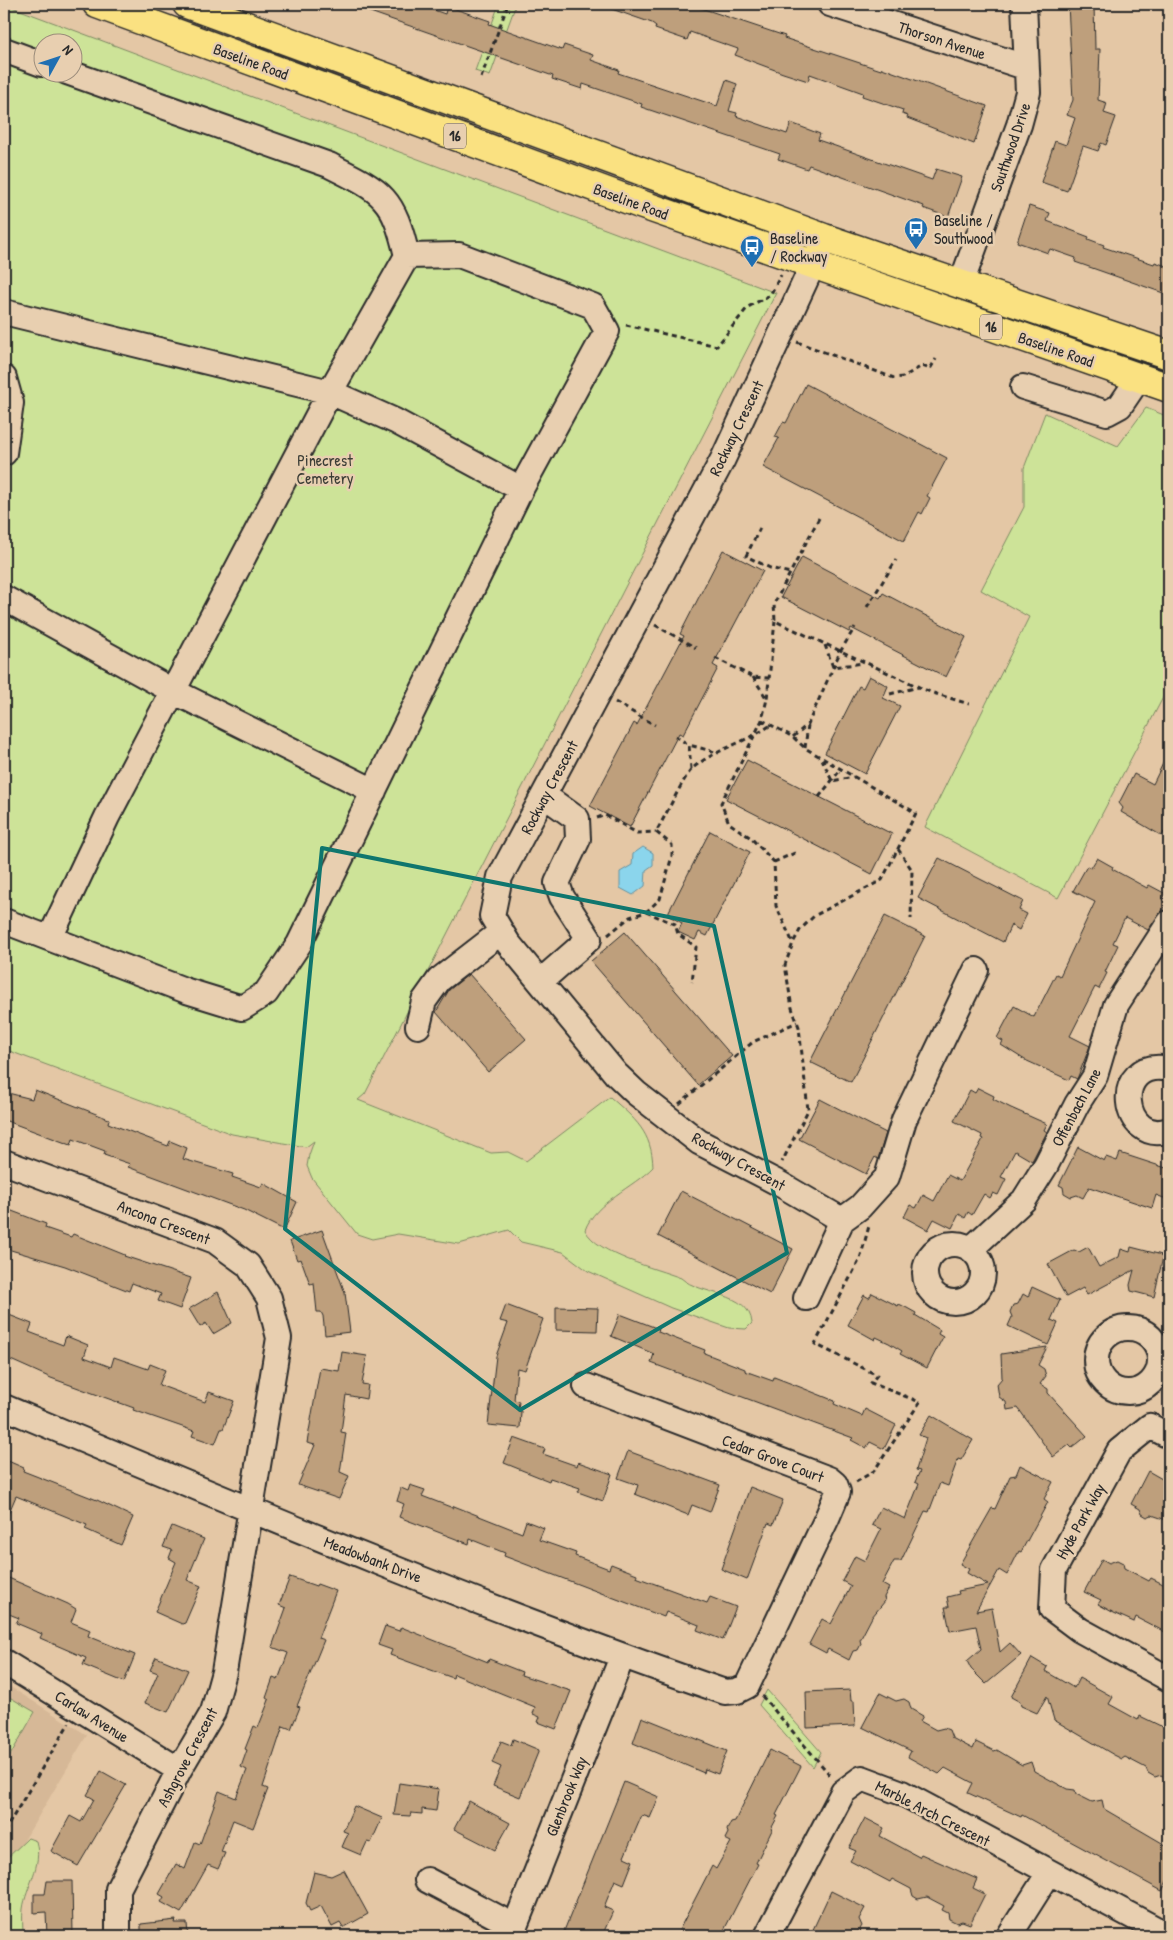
<svg xmlns="http://www.w3.org/2000/svg" width="1173" height="1940" font-family="'Patrick Hand',sans-serif">
  <style>
    .built { fill: #d6b897 }
    .green { fill: #cde398; stroke: #7c8762; fill-rule: evenodd }
    .water { fill: #8bd5ec; stroke: #65919f }
    .building { fill: #be9f7c; stroke: #2b2b2b }
    .lines { fill: none; stroke-linecap: round; stroke-linejoin: round }
    .minor-casing { stroke: #2b2b2b; stroke-width: 28 }
    .major-casing { stroke: #2b2b2b; stroke-width: 31 }
    .path { stroke: #2b2b2b; stroke-width: 3; stroke-dasharray: 5 4; stroke-linecap: butt }
    .minor { stroke: #e8cfb0; stroke-width: 24 }
    .major { stroke: #fae181; stroke-width: 28 }
    .marked { fill: none; stroke: #0f766e; stroke-width: 4; stroke-linejoin: round }
    .labels { text-anchor: middle; stroke-width: 5; stroke-linejoin: round; paint-order: stroke }
    .shield { fill: #e8cfb0; stroke: #645c53; stroke-width: 1 }
    .shield-label { font-size: 15px; font-weight: bold; fill: #2b2b2b }
    .street-label { font-size: 16px; fill: #2b2b2b; stroke: #e8cfb0 }
    .poi-label { font-size: 16px; fill: #2b2b2b; stroke: #e8cfb0; text-anchor: start }
    .park-label { font-size: 16px; fill: #3b3d36; stroke: #e8cfb0 }
  </style>
  <rect width="100%" height="100%" fill="#e4c7a5"/>
  <filter id="ink" filterUnits="userSpaceOnUse"><feTurbulence type="fractalNoise" baseFrequency=".02" numOctaves="2"/><feDisplacementMap in="SourceGraphic" scale="10" xChannelSelector="R" yChannelSelector="G"/><feConvolveMatrix kernelMatrix="1 2 1 2 8 2 1 2 1" color-interpolation-filters="sRGB"/></filter>
  <g filter="url(#ink)">
    <path class="built" d="M4 1683 87 1735 4 1874Z"/>
    <path class="green" d="M4 4 776 293 365 1094 358 1100 491 1153 508 1152 526 1161 610 1097C635 1119 652 1132 653 1167 634 1187 595 1202 585 1230 598 1255 655 1268 681 1278 701 1296 749 1291 752 1323L746 1329 729 1328 671 1308 588 1271 563 1252 521 1242 509 1230 459 1244 398 1234 372 1239 357 1234 312 1178 307 1166 309 1155 314 1141 306 1147 232 1134 4 1049ZM42 42H72V72H42Z
      M499 4H516L490 76 475 71Z
      M1146 408 1169 417V686L1058 898 925 827 1029 617 981 590 1024 507V468L1045 413 1118 446Z
      M767 1690 821 1752 813 1767 759 1705Z
      M4 1694 35 1712 4 1766Z
      M28 1838 36 1841C43 1866 26 1886 23 1909 22 1918 23 1927 23 1936H4V1861Z"/>
    <path class="water" d="M643 847 653 853V865L646 870 645 886 633 895 620 888V872L632 865 633 854Z"/>
    <path class="building" d="M354 4H417L445 14 447 6 490 21 489 24 562 50 564 45 593 55 591 60 619 70 618 73 717 106 726 80 737 84 729 111 737 113 736 116 787 134 791 123 820 134 818 140 932 180 936 169 962 177 948 217 923 208 924 206 809 165 807 169 778 159 780 154 641 107 642 104 583 84 582 89 552 79 553 76 353 6Z
      M604 4H699L698 7 785 36 784 38 881 70 882 68 987 106 974 144 907 118 908 116 902 114 903 110 862 96 863 93 810 74 808 81 783 73 735 55 738 49 690 32 687 40 655 29 656 26 652 23 603 6Z
      M1068 4H1094L1095 49H1100L1098 100 1107 103 1104 113 1116 117 1106 145 1101 143 1098 151 1083 146 1067 191 1041 182 1055 141 1066 145 1075 118 1067 115 1073 100Z
      M1029 206 1050 213 1047 221 1089 237 1088 239 1104 245 1103 247 1154 264 1155 262 1169 267V295L1075 262 1076 258 1050 249 1048 253 1017 242Z
      M806 384 947 458 927 496 930 498 922 514 919 512 904 541 763 467 779 438 775 437 783 422 786 423Z
      M723 550 763 571 713 665 718 668 683 735 679 733 630 827 590 806 634 723 637 725 684 636 680 634Z
      M802 557 880 598 883 593 966 637 946 677 851 628 849 632 781 597Z
      M869 676 888 686 883 698 900 706 865 774 825 753 859 686 863 688Z
      M1169 751V835L1164 832 1162 836 1121 812 1123 808 1119 803 1134 774 1153 784Z
      M747 760 892 834 872 874 726 799Z
      M710 831 750 852 707 936 699 932 695 940 678 932 682 923 667 915Z
      M939 858 1023 901 1019 910 1027 914 1019 930 1011 925 1003 942 918 898Z
      M1097 858 1113 867 1112 869 1147 888 1149 885 1166 894 1162 900 1168 903 1148 930 1125 918 1113 943 1118 945 1105 972 1107 973 1099 989 1095 987 1070 1036 1090 1046 1077 1079 1071 1076 1069 1080 1025 1060 1001 1045 1003 1041 997 1038 1014 1006 1034 1017 1056 974 1060 976 1095 902 1073 891 1087 866 1091 868Z
      M885 916 925 936 851 1082 810 1062Z
      M625 932 732 1056 698 1085 591 961Z
      M469 974 526 1039 488 1072 436 1012 449 990Z
      M978 1088 994 1096 993 1099 1011 1108 1047 1124 1044 1130 1047 1132 1032 1161 1015 1151 1001 1177 1006 1179 998 1195 993 1193 990 1198 984 1194 972 1215 968 1212 965 1218 959 1214 952 1228 934 1219 928 1230 904 1217 910 1205 916 1208 923 1195 934 1201 948 1175 960 1181 983 1139 981 1138 982 1135 954 1121 970 1090 975 1093Z
      M35 1090 109 1119 108 1123 168 1146 170 1141 187 1148 183 1159 233 1174 232 1177 261 1187 263 1183 297 1202 284 1230 244 1210 128 1167 130 1164 104 1155 105 1151 73 1139 71 1145 4 1120V1092L32 1099Z
      M820 1099 886 1133 878 1159 875 1157 866 1174 799 1139Z
      M1078 1147 1104 1161 1106 1157 1117 1161 1120 1153 1169 1169V1200L1156 1195 1152 1208 1089 1187 1083 1198 1077 1195 1071 1197 1064 1193 1063 1187 1059 1185Z
      M681 1191 793 1249 770 1294 658 1236Z
      M4 1208 46 1224 45 1228 71 1237 73 1234 125 1255 124 1256 191 1278 180 1309 158 1301 161 1294 132 1283 129 1291 65 1266 4 1248Z
      M322 1230 345 1293 350 1332 325 1335 323 1316 321 1312H317L314 1283 310 1284 301 1259 297 1260 290 1241Z
      M1088 1247 1099 1267 1119 1257 1121 1249 1130 1252 1131 1247 1162 1255 1160 1256 1163 1257 1154 1297 1131 1291 1130 1285 1134 1270 1087 1295 1083 1288 1066 1297 1048 1264 1074 1250 1079 1252Z
      M1032 1287 1060 1300 1051 1320 1058 1323 1048 1345 1008 1326 1012 1317 1010 1312 1013 1305 1018 1304 1023 1294 1028 1297Z
      M218 1292 232 1323 213 1334 206 1323 200 1327 189 1309Z
      M872 1293 898 1306 899 1304 907 1308 916 1313 915 1315 940 1330 938 1334 943 1337 927 1368 900 1354 902 1351 889 1343 876 1337 875 1340 848 1325 864 1295 869 1298Z
      M506 1305 543 1319 525 1370 517 1368 514 1400 519 1401 518 1411H521L520 1428 488 1425 496 1356 508 1323 500 1321Z
      M556 1307 598 1308 597 1331 556 1330Z
      M4 1313 32 1324 29 1332 63 1345 66 1336 88 1345 84 1357 111 1367 114 1357 148 1369 150 1364 165 1370 159 1385 205 1402 209 1392 234 1401 223 1429H221L215 1444 192 1436 194 1431 133 1410 134 1408 51 1378 4 1357Z
      M620 1314 659 1329 658 1332 705 1350 704 1353 745 1369V1371L773 1381 774 1377 800 1387 835 1401 834 1404 862 1416 865 1409 896 1425 884 1449 870 1442 866 1448 851 1440 853 1438 651 1363 654 1354 611 1336Z
      M1047 1347 1038 1365 1044 1369 1046 1376 1040 1384 1048 1389V1393L1087 1436 1072 1448 1069 1445 1053 1457 1018 1408 1007 1410 1006 1402 999 1397 997 1384 1002 1378 1001 1354Z
      M342 1352 367 1356 362 1384 368 1385 366 1399 346 1395 341 1432 346 1433 340 1472 349 1476 339 1499 298 1485 315 1445 307 1443 320 1368 339 1371Z
      M931 1415 973 1440 961 1460 958 1459 948 1486 940 1483 929 1512 925 1511 901 1561H894L882 1584 889 1588 884 1597 885 1601 872 1617 860 1640 861 1644 858 1650 853 1651 849 1660 828 1649 826 1653 809 1644 822 1619 831 1624 851 1586 842 1581 855 1556 865 1561 881 1529 872 1525 881 1507 905 1519 919 1484 915 1482 920 1471 916 1470 926 1438 919 1435Z
      M514 1438 545 1449 543 1454 577 1466 578 1462 612 1474 603 1501 578 1492 580 1488 550 1478 549 1481 504 1463Z
      M628 1451 720 1485 710 1512 692 1505 688 1515 635 1494 638 1485 618 1478Z
      M8 1461 24 1468 23 1471 97 1500 133 1517 121 1545 85 1529 87 1525 16 1496 4 1524V1470Z
      M1020 1465 1053 1482 1044 1499 1048 1502 1021 1552 1019 1551 1007 1575 999 1570 976 1611 992 1608 1000 1652 1010 1643 1021 1655 986 1684 971 1669 967 1661 981 1649 976 1626 950 1631 945 1607H949L947 1597 959 1594 958 1591 988 1585 967 1573 969 1569 960 1564 992 1508 995 1509 1010 1476 1016 1475Z
      M1148 1471 1169 1483V1521L1152 1515 1147 1517 1142 1514 1140 1509 1131 1504Z
      M410 1485 425 1490 422 1496 453 1508 454 1506 522 1533 526 1521 544 1528 539 1540 576 1553 575 1556 609 1569 611 1564 637 1574 636 1577 707 1603 710 1597 736 1607 723 1640 697 1630 699 1625 666 1612 664 1617 504 1556 505 1553 470 1539 469 1544 399 1517 404 1504 397 1501 401 1488 408 1491Z
      M750 1487 783 1500 773 1525 768 1523 747 1580 721 1569Z
      M172 1526 204 1539 187 1580 201 1586 185 1623 182 1624 155 1612 176 1562 169 1558 172 1550 163 1547Z
      M1102 1559 1109 1563 1117 1560 1123 1563 1124 1568 1149 1581 1151 1578 1169 1587V1634L1136 1617 1134 1622 1114 1613 1098 1604 1101 1600 1084 1592Z
      M4 1576 68 1604 76 1609 71 1622 90 1630 88 1636 135 1655 124 1682 83 1665 86 1658 40 1638 42 1634 16 1623 19 1618 4 1612Z
      M290 1577 316 1586 317 1584 336 1591 318 1638 324 1640 297 1706 300 1707 291 1729 283 1726 263 1787 268 1789 253 1828 233 1820 221 1852 225 1853 218 1869 208 1865 181 1913 161 1902 164 1897 159 1894 176 1864 185 1869 195 1842 200 1844 219 1791 236 1798 247 1770 241 1767 247 1750 245 1749 254 1726 258 1728 269 1700 266 1698 273 1678 278 1680 288 1653 272 1647 286 1608 279 1605Z
      M385 1626 399 1631 401 1627 488 1662 489 1659 522 1672 521 1675 571 1691 556 1729 538 1722 540 1717 533 1714 535 1707 454 1674 453 1678 390 1655 392 1650 378 1645Z
      M156 1657 188 1670 168 1712 145 1703 158 1673 150 1670Z
      M1032 1658 1047 1667 1045 1671 1074 1688 1079 1678 1113 1697 1109 1704 1138 1720 1140 1716 1169 1730V1779L1161 1775 1155 1777 1148 1773 1146 1768 1125 1757 1122 1759 1114 1755 1054 1720 1047 1696 1037 1713 1021 1706 1020 1702 1011 1697Z
      M850 1690 851 1701H854L855 1726 807 1728 806 1692Z
      M880 1693 896 1701 904 1699 909 1702 911 1709 923 1716 920 1721 936 1730 944 1728 949 1730 952 1738 973 1749 976 1742 994 1751 997 1750 1022 1765 1031 1762 1034 1771 1067 1789 1075 1790 1076 1794 1092 1802 1102 1800 1104 1809 1169 1847V1877L1162 1891 1022 1815 1021 1817 968 1793 973 1783 945 1768 939 1774 908 1757 911 1751 862 1727Z
      M642 1717 727 1751 718 1774 705 1769 704 1773 633 1743Z
      M513 1739 539 1750 520 1797 493 1786 501 1767 492 1763 501 1741 511 1745Z
      M770 1750 801 1766 776 1815 778 1816 771 1829 772 1830 756 1863 758 1864 721 1936H676L712 1866 716 1869 731 1842 725 1839 728 1833 727 1830 731 1822 735 1821Z
      M101 1771 126 1785 78 1866 51 1851 70 1816 81 1822 94 1799 87 1795Z
      M624 1782 659 1797 650 1818 642 1815 624 1857 633 1861 624 1884 615 1880 604 1907 613 1911 602 1936H562Z
      M399 1783 439 1789 436 1811 422 1809V1814L411 1813 410 1816 394 1815Z
      M469 1801 510 1823 495 1850 454 1829Z
      M354 1806 382 1818 371 1843 367 1842 361 1855 342 1847 348 1833 343 1831Z
      M865 1818 884 1828 880 1836 919 1857 921 1854 977 1879 973 1888 985 1894 970 1924 962 1921 957 1923 949 1919 948 1913 942 1910 944 1906 927 1897 918 1899 913 1896 911 1889 892 1879 890 1882 850 1861 856 1851 849 1848Z
      M344 1870 368 1914 343 1928 340 1923 332 1927 321 1906 310 1911 306 1903 314 1872 331 1876Z
      M47 1881H72L73 1936H47L46 1912 34 1913V1894H45Z
      M831 1891 865 1908 859 1919 862 1926 858 1932 851 1934 849 1936H810Z
      M176 1920 175 1923H187L188 1936H141V1924Z"/>
    <g class="lines">
      <g class="minor-casing">
        <path id="minor" d="M830 4 1025 67
          M4 50 42 64
          M821 247 723 459 500 877 492 916 508 943 616 1074 636 1093 699 1142 780 1184 842 1220
          M961 284 1019 125 1028 92 1024 4
          M4 312 330 392 395 421 521 489
          M4 378 11 403 4 453
          M1023 387 1107 413 1120 406 1139 378
          M4 598 173 691 374 791
          M4 921 187 991 242 1008 266 993 299 944 521 489 607 331 593 306 459 255 407 256
          M50 938 107 817 330 392 407 256C393 196 383 192 329 165L67 72
          M541 981 589 939 562 897 557 883 578 839 577 819 545 796
          M418 1026 424 1001 439 980 501 932
          M1169 1069C1109 1057 1122 1147 1169 1130
          M4 1162 215 1241 248 1265 269 1298 279 1338 224 1672 213 1712 179 1770 118 1889V1936
          M925 1273a29 29 0 1 1 58 0a29 29 0 1 1-58 0Z
          M971 1249 1024 1200 1046 1165 1077 1104 1095 1076 1116 1005 1169 923
          M806 1298 842 1220 860 1207 887 1177 904 1120 976 970
          M1096 1360a32 32 0 1 1 64 0a32 32 0 1 1-64 0Z
          M4 1407C242 1507 481 1608 725 1692L737 1691 747 1686 827 1518 838 1492 835 1484 829 1479 586 1386
          M1169 1436 1150 1426 1119 1451 1054 1570 1052 1609 1080 1630 1169 1679
          M4 1662 179 1770
          M427 1880 514 1926
          M511 1936 622 1657
          M767 1936 843 1792 862 1778 902 1793 1169 1936
          M1009 1936 1049 1873"/>
      </g>
      <g class="major-casing">
        <path id="major" d="M97 4 640 204 1169 388
          M187 4 824 238 1169 355"/>
      </g>
      <path class="path" d="M481 78 508 4
        M626 325 717 346 748 307 770 295 781 275
        M797 342 894 378 903 377 922 366 930 369 936 359
        M819 518 774 604 775 621 930 692 969 704
        M760 528 746 556 770 568 790 573
        M867 607 896 560
        M775 621 767 699 762 720 721 803 729 823 751 838 774 862 776 906 793 943
        M655 625 696 648
        M825 645 833 667 863 663
        M715 658 753 677 769 678
        M753 677 767 699
        M890 694 919 687
        M615 702 655 725
        M762 720 793 737 805 748 916 813 882 880 814 916 800 930 793 943 785 965 792 1008 799 1027 808 1110 782 1162
        M675 736 689 745
        M793 737 808 724 840 652 855 627
        M805 748 808 725
        M822 759 832 781 854 777
        M691 769 689 745 719 753
        M819 797 841 769
        M597 818 605 815 637 833 656 832
        M898 849 912 870 911 919
        M774 862 797 852
        M646 912 675 924 678 934 696 947 692 982
        M608 935 630 917 646 912 660 899 672 856V845L656 832C664 819 684 776 693 768 714 750 747 742 771 725
        M679 1104 753 1042 797 1022
        M856 1482 874 1471 920 1402 871 1383 877 1375 815 1344 860 1259 869 1226
        M762 1696 831 1776
        M4 1832 69 1723"/>
      <use href="#minor" class="minor"/>
      <use href="#major" class="major"/>
    </g>
  </g>
  <path class="marked" d="M322 848 714 926 787 1253 520 1410 285 1229Z"/>
  <defs>
    <g id="bus-pin" transform="scale(1.25)"><path d="M0 17L-7.5 6A9.5 9.5 0 1 1 7.5 6Z" fill="#1f6fb2" stroke="#e8cfb0"/><path d="M-5-6H5V4H4V6H2V4H-2V6H-4V4H-5ZM-3.5-4V0h7V-4ZM-3.5 1.2v1.5H-2V1.2ZM2 1.2v1.5H3.5V1.2Z" fill="#fff"/></g>
  </defs>
  <g fill-rule="evenodd">
    <use href="#bus-pin" x="916" y="229"/>
    <use href="#bus-pin" x="752" y="247"/>
  </g>
  <g class="labels">
    <g class="shield">
      <rect x="444" y="123.5" width="22" height="25" rx="4"/>
      <rect x="980" y="314.5" width="22" height="25" rx="4"/>
    </g>
    <g class="shield-label">
      <text x="455" y="141">16</text>
      <text x="991" y="332">16</text>
    </g>
    <g class="street-label">
      <text transform="translate(942 40) rotate(18)" y="6">Thorson Avenue</text>
      <text transform="translate(251 61) rotate(20)" y="6">Baseline Road</text>
      <text transform="translate(1010 147) rotate(-71)" y="6">Southwood Drive</text>
      <text transform="translate(631 201) rotate(20)" y="6">Baseline Road</text>
      <text transform="translate(1056 349) rotate(19)" y="6">Baseline Road</text>
      <text transform="translate(736 428) rotate(-64)" y="6">Rockway Crescent</text>
      <text transform="translate(549 787) rotate(-62)" y="6">Rockway Crescent</text>
      <text transform="translate(1076 1107) rotate(-62)" y="6">Offenbach Lane</text>
      <text transform="translate(739 1161) rotate(29)" y="6">Rockway Crescent</text>
      <text transform="translate(164 1222) rotate(21)" y="6">Ancona Crescent</text>
      <text transform="translate(773 1458) rotate(21)" y="6">Cedar Grove Court</text>
      <text transform="translate(1080 1521) rotate(-61)" y="6">Hyde Park Way</text>
      <text transform="translate(373 1559) rotate(21)" y="6">Meadowbank Drive</text>
      <text transform="translate(92 1716) rotate(32)" y="6">Carlaw Avenue</text>
      <text transform="translate(187 1757) rotate(-62)" y="6">Ashgrove Crescent</text>
      <text transform="translate(566 1796) rotate(-68)" y="6">Glenbrook Way</text>
      <text transform="translate(933 1813) rotate(27)" y="6">Marble Arch Crescent</text>
    </g>
    <g class="poi-label">
      <text x="934" y="226">Baseline /<tspan x="934" dy="18">Southwood</tspan></text>
      <text x="770" y="244">Baseline<tspan x="770" dy="18">/ Rockway</tspan></text>
    </g>
    <g class="park-label">
      <text x="325" y="466">Pinecrest<tspan x="325" dy="18">Cemetery</tspan></text>
    </g>
  </g>
  <rect width="1173" height="1940" fill="none" stroke="#e8cfb0" stroke-width="20"/>
  <rect x="10" y="10" width="1153" height="1920" fill="none" stroke="#2b2b2b" stroke-width="2" filter="url(#ink)"/>
  <g transform="translate(58 58) rotate(50)"><circle r="24" fill="#e8cfb0" stroke="#9c8d7b"/>
  <path d="M0-4L9 19L0 12L-9 19Z" fill="#1f6fb2"/>
  <text y="-8" font-size="14" font-weight="bold" text-anchor="middle" fill="#2b2b2b">N</text>
  </g>
</svg>
